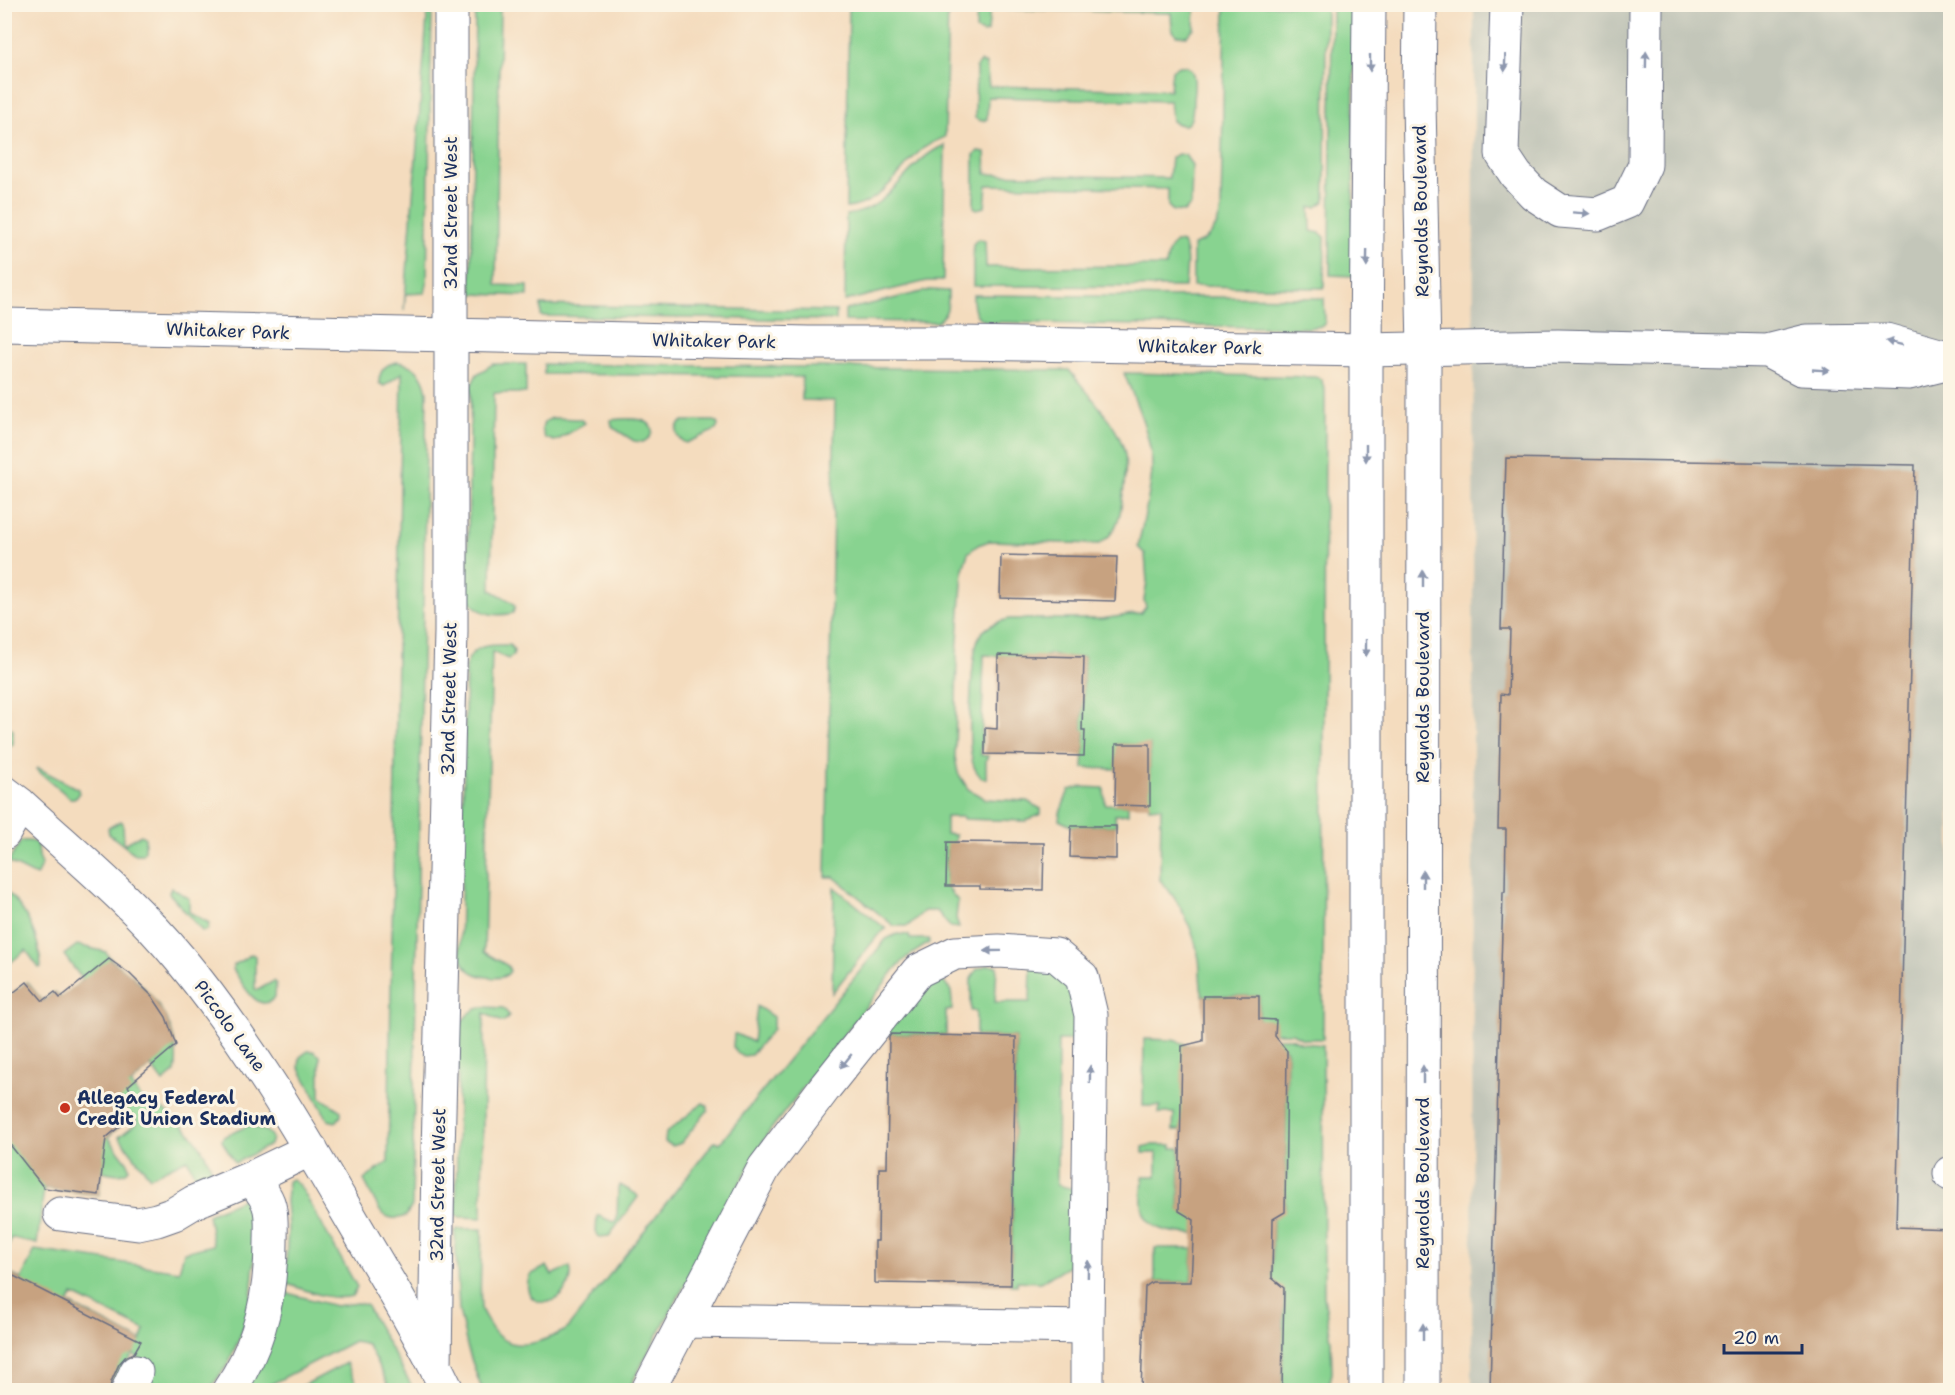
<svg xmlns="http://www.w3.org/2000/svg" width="1955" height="1395" font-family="'Shantell Sans',sans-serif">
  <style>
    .industrial { fill: #c3c6b9 }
    .green { fill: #88d390; stroke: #528177; stroke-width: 1.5; fill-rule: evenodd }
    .building { fill: #c7a280 }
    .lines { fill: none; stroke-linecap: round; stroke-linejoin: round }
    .minor-casing { stroke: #676c80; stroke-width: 35 }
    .major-casing { stroke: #676c80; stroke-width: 35 }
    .minor { stroke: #fff; stroke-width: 33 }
    .major { stroke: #fff; stroke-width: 33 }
    .oneway { fill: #8d97ae }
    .poi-dot { fill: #c8321e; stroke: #fcf5e5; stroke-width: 2 }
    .labels { text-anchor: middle; stroke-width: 6; stroke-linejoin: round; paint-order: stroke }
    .street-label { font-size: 18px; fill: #1b2f5e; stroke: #fcf5e5 }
    .poi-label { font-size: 18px; font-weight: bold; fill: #1b2f5e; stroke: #fcf5e5; text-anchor: start }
  </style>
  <rect width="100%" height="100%" fill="#fcf5e5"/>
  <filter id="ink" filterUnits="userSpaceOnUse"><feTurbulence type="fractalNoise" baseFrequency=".0167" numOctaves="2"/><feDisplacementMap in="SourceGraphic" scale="12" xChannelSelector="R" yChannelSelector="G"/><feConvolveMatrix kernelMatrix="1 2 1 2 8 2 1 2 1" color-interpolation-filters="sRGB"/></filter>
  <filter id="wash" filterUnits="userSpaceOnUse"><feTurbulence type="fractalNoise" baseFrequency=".008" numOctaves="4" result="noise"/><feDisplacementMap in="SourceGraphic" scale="24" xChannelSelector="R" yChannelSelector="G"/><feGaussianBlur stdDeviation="1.35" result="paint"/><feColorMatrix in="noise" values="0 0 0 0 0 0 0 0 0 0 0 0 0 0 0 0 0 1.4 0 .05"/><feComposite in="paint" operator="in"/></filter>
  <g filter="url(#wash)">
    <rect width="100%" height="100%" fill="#f4dcbe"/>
    <path class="industrial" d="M1474 5H1950V1390H1472Z"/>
    <path class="green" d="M428 5H432L427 284 425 293 405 294 404 311Z
      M479 5H500L496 285 528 286V296L473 294 471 285 475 12Z
      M849 5H948L945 137C936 141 927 144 920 151 898 171 880 206 846 208Z
      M977 5H1195L1194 28 1187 36 1176 35 1172 29 1171 13 990 9 988 31 983 33 976 30Z
      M1225 5H1326L1325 201 1317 207H1310L1311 231 1320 233 1325 237 1324 288 1193 286V245C1210 241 1218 226 1221 210Z
      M1332 5H1354L1353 276 1330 275Z
      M980 62 986 64 989 86 1170 90 1172 70C1176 67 1179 65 1185 66 1198 70 1194 90 1193 100 1193 115 1192 133 1172 121L1170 101 988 97 987 119C982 122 979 121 975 118L976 67Z
      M945 145 943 281H927L845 301 846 215C892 211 906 160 945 145Z
      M978 151 985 152 986 174 1169 178 1171 158 1178 154 1185 155 1192 165 1191 204 1184 212 1173 211 1168 206V189L987 185 985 207 977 209 974 207V155Z
      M978 239 985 241 986 267 1166 266C1168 256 1167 249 1176 242L1183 243C1189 256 1186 273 1185 287L973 286V244Z
      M930 290 948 291C948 303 949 315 937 322L845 321V310Z
      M973 295 1324 298 1325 321 1323 326 1307 328 989 322C974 319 973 309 973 295Z
      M541 305 836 311V320L541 316Z
      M397 362C415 364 424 375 427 392L412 1206 406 1216C396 1220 387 1219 380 1211L364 1180 388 1162 402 373 384 386 379 383C379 371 385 364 397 362Z
      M493 364H526V393H494L491 590 512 602 515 606 513 613C492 618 472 613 467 591L471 386 477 374Z
      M544 364 1069 370C1086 392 1121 427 1125 455 1127 470 1124 486 1122 501 1120 519 1115 535 1099 544L989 541 978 545 968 553 963 569 957 654 955 757 958 773 968 789 985 799 1027 801 1041 809V814L1026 821 963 819V817H946V834L955 835 954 850H947L946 886 958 901 956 918 959 928 950 927 937 911H924L908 926H894L834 877H826L835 401 802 400V377L544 374Z
      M1124 373 1315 377 1321 379 1325 390 1323 1039H1303L1292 1033H1275L1259 1019V996H1203C1199 985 1201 971 1199 959 1194 930 1180 901 1160 880L1161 807 1149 808 1150 745 1117 744 1116 769 1083 768 1085 731 1082 730 1084 657H1059L1050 654 1041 658 984 655 981 755 988 756 986 760V779C975 776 972 762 971 753 968 735 971 652 979 637 984 627 999 621 1009 619H1102L1141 613 1146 607 1144 600 1147 582 1145 554 1138 547C1143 522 1150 496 1152 470 1153 439 1135 401 1124 373Z
      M552 418 580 419 585 423 558 440 554 441 545 438 542 429 544 422Z
      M611 420C621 419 652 415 652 431 652 437 647 440 643 442L634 441 612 427Z
      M683 421H714L717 422 718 426 716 430 686 443C676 439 672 428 683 421Z
      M510 645 514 651 513 656 508 659 492 652 484 952 508 966 510 971C503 983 475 977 467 968 462 963 461 956 460 950L466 665C473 643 491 645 510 645Z
      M10 728 13 730V744L10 747 5 748V731Z
      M38 768 78 789 79 794 76 798H70L37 770 36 769Z
      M1080 787 1104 788 1105 804 1128 805V814L1115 815 1116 826H1071L1059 820 1060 813 1069 790Z
      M121 821 123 823 124 844 141 835 145 837V851L142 854H135L109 834 108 828Z
      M21 841C46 839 34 852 42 864L36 876 8 862Z
      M171 887 189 899V912L209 923 208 929 205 931H202L169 893Z
      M834 887 886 929 878 935 832 993Z
      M4 889C26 908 40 938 41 967L39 968 26 950 5 967Z
      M897 934 909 935 910 939H929V943L907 957 896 968 768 1133 754 1157 628 1390H482L468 1350 459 1310 455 1232 458 1229H482C482 1255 479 1282 481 1308 482 1313 487 1319 489 1324 507 1357 540 1343 566 1330L715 1141 720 1143 886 939Z
      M77 945 106 952C111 963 123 968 133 977 160 1000 182 1036 175 1072L163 1082 151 1066 131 1084C135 1089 140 1099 146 1102 152 1105 158 1106 164 1110 187 1126 204 1146 213 1173L198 1178 195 1175 187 1159 150 1177 119 1137 138 1122 132 1116 108 1137 128 1163 129 1169C123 1177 111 1173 102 1171L99 1195 44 1188 37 1244 12 1238 5 1255V1000L27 982 43 1001 55 992 61 998 83 980 64 955Z
      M252 954 255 956V989L258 990 274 981 276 983 275 997C258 1017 241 981 233 969L234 965Z
      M988 965 997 966 995 1002H1030L1031 967C1048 969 1074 981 1076 1000 1077 1013 1075 1027 1074 1040H1058L1057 1185 1074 1189 1079 1261 1040 1282 1017 1281V1285H1011L1016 1037 976 1036V1011H971V979L977 969Z
      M932 979C953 981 952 992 952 1010L946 1011V1035L889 1034 885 1031Z
      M757 1006 773 1017V1029L751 1055 743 1056 737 1053 733 1047 734 1034H736L753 1042Z
      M484 1007 503 1008 509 1015 507 1019 502 1022 484 1013 482 1218 460 1217 456 1215 459 1030C462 1018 471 1009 484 1007Z
      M1275 1038H1291L1302 1043 1323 1045 1324 1296 1331 1341 1332 1373 1328 1390H1282L1284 1291 1272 1280 1273 1219 1274 1217 1285 1210 1287 1053V1050Z
      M1144 1039 1173 1040 1189 1045 1181 1130H1173L1174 1113H1159L1160 1106H1143Z
      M308 1051H313L320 1056V1097L341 1111V1116L336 1122 328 1120 299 1067 300 1057Z
      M703 1103 708 1106V1110L681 1143 673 1146 665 1142 666 1133Z
      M252 1124 254 1127C262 1131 267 1128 272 1138L270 1145 235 1163 222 1141 223 1137Z
      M1150 1145H1172V1148H1180L1179 1209 1184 1214 1199 1215 1198 1234C1177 1233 1144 1234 1142 1204 1141 1195 1143 1185 1143 1176H1157V1153H1143V1147Z
      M292 1179 299 1184 357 1287 352 1296C331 1302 306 1290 285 1283L288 1228 286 1201 288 1181Z
      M620 1185 636 1194 638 1197 609 1236 599 1237 596 1232 597 1216H599L613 1222 617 1220 618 1188Z
      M252 1195 257 1196 255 1252 250 1308 245 1325 228 1364 209 1390H148C154 1371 148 1366 133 1354L111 1390H5L4 1271 21 1279 35 1250 179 1271 184 1252 213 1245 208 1214ZM73 1295 145 1330 141 1341 68 1303Z
      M1155 1248H1193L1191 1282H1155Z
      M547 1266 552 1275 570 1267C572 1276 571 1282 565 1290 548 1314 519 1300 530 1275Z
      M284 1292 335 1306 357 1303 366 1305 414 1390H391L367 1344 354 1341 260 1390H243Z
      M346 1363 360 1390H295Z"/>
    <g id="blocks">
      <path class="building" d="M1506 458 1915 465 1896 1227 1950 1229V1390H1490L1503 892H1505L1506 829H1498L1501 694 1508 695 1510 629H1501Z
        M1001 555 1117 557 1115 601 1000 598Z
        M998 655 1084 657 1082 730H1085L1084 756 985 754V728L997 729Z
        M1116 744H1150V806L1115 805Z
        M1071 826H1116V859L1070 857Z
        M947 842 1044 843 1043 890 980 889V886H946Z
        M109 959 130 974 152 996 166 1017 176 1045 128 1086 131 1091 120 1099 132 1116 106 1138 99 1195 44 1188 4 1137V1000L27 982 43 1001 55 992 60 998Z
        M1203 996H1259V1019L1276 1020 1275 1036 1287 1051 1285 1212 1273 1219 1272 1278 1284 1288 1282 1390H1141L1145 1287 1152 1282H1191L1194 1220 1179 1211 1182 1046 1203 1041Z
        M891 1034 1016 1037 1011 1285 875 1283V1241H878L879 1168H887L889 1037Z
        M4 1271 141 1341 134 1353 125 1357 119 1364 111 1382 110 1390H4Z"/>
    </g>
  </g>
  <g filter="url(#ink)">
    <use href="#blocks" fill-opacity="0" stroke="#676c80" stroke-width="1.5"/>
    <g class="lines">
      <g class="minor-casing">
        <path id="minor" d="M1507 4 1502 154 1516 175 1534 194 1560 211 1598 214 1627 202 1645 165 1646 4
          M4 325 808 343H960L1366 350 1558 346 1767 351 1807 341 1886 340 1950 358
          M1767 351 1801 369 1909 373 1950 363
          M4 792 20 804C74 854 133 902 180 959 247 1040 299 1129 352 1220 385 1276 419 1332 447 1390
          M4 833 20 804
          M1950 1173V1174
          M60 1214 138 1224 157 1220 174 1214 194 1202 251 1178 311 1149
          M684 1321 1087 1327V1390
          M435 1366 438 1152 451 632V4
          M128 1390 136 1372
          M229 1390C260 1346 271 1295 271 1242 271 1232 272 1220 270 1210 268 1197 259 1188 251 1178
          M648 1390 764 1168 826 1086 918 971 955 953 999 951 1056 955 1082 977 1091 1015 1087 1327"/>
      </g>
      <g class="major-casing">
        <path id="major" d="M1420 4 1419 102 1424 350 1423 1390
          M1366 1390V350L1369 4"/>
      </g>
      <use href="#minor" class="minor"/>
      <use href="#major" class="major"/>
    </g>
    <defs><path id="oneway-solid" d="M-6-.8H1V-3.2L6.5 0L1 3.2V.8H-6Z" transform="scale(1.5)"/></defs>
    <g class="oneway">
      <use href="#oneway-solid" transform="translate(1646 60) rotate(-89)"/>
      <use href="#oneway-solid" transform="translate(1370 63) rotate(90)"/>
      <use href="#oneway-solid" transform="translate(1505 63) rotate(92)"/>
      <use href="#oneway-solid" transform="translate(1581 213) rotate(4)"/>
      <use href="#oneway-solid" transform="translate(1367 258) rotate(91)"/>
      <use href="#oneway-solid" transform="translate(1894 343) rotate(-166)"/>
      <use href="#oneway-solid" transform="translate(1821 370) rotate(3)"/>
      <use href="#oneway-solid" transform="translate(1366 453) rotate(90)"/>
      <use href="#oneway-solid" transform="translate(1423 579) rotate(-90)"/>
      <use href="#oneway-solid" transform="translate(1366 648) rotate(90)"/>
      <use href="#oneway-solid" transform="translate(1423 879) rotate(-90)"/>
      <use href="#oneway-solid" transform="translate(993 951) rotate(179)"/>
      <use href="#oneway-solid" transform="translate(846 1061) rotate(129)"/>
      <use href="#oneway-solid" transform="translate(1090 1074) rotate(-89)"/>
      <use href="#oneway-solid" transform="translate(1423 1074) rotate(-90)"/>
      <use href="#oneway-solid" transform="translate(1088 1269) rotate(-89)"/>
      <use href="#oneway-solid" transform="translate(1423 1332) rotate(-90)"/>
    </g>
  </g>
  <circle class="poi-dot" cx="65" cy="1108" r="6"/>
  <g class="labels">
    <g class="street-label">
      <text transform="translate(1421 211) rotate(-91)" y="6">Reynolds Boulevard</text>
      <text transform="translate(451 213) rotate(-90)" y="6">32nd Street West</text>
      <text transform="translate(228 331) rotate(2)" y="6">Whitaker Park</text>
      <text transform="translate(714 341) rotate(1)" y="6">Whitaker Park</text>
      <text transform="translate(1200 347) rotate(1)" y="6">Whitaker Park</text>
      <text transform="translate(1423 697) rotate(-90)" y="6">Reynolds Boulevard</text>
      <text transform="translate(449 699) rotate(-89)" y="6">32nd Street West</text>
      <text transform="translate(230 1026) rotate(54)" y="6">Piccolo Lane</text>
      <text transform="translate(1423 1183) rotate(-90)" y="6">Reynolds Boulevard</text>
      <text transform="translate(438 1185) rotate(-89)" y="6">32nd Street West</text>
    </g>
    <g class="poi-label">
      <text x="77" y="1104">Allegacy Federal<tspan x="77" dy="21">Credit Union Stadium</tspan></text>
    </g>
  </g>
  <rect width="1955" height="1395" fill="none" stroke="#fcf5e5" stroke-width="24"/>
  <path d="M1724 1344v9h78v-9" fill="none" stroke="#1b2f5e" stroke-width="3"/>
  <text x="1733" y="1344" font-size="18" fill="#1b2f5e" stroke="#fcf5e5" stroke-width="4.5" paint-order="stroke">20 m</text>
</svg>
